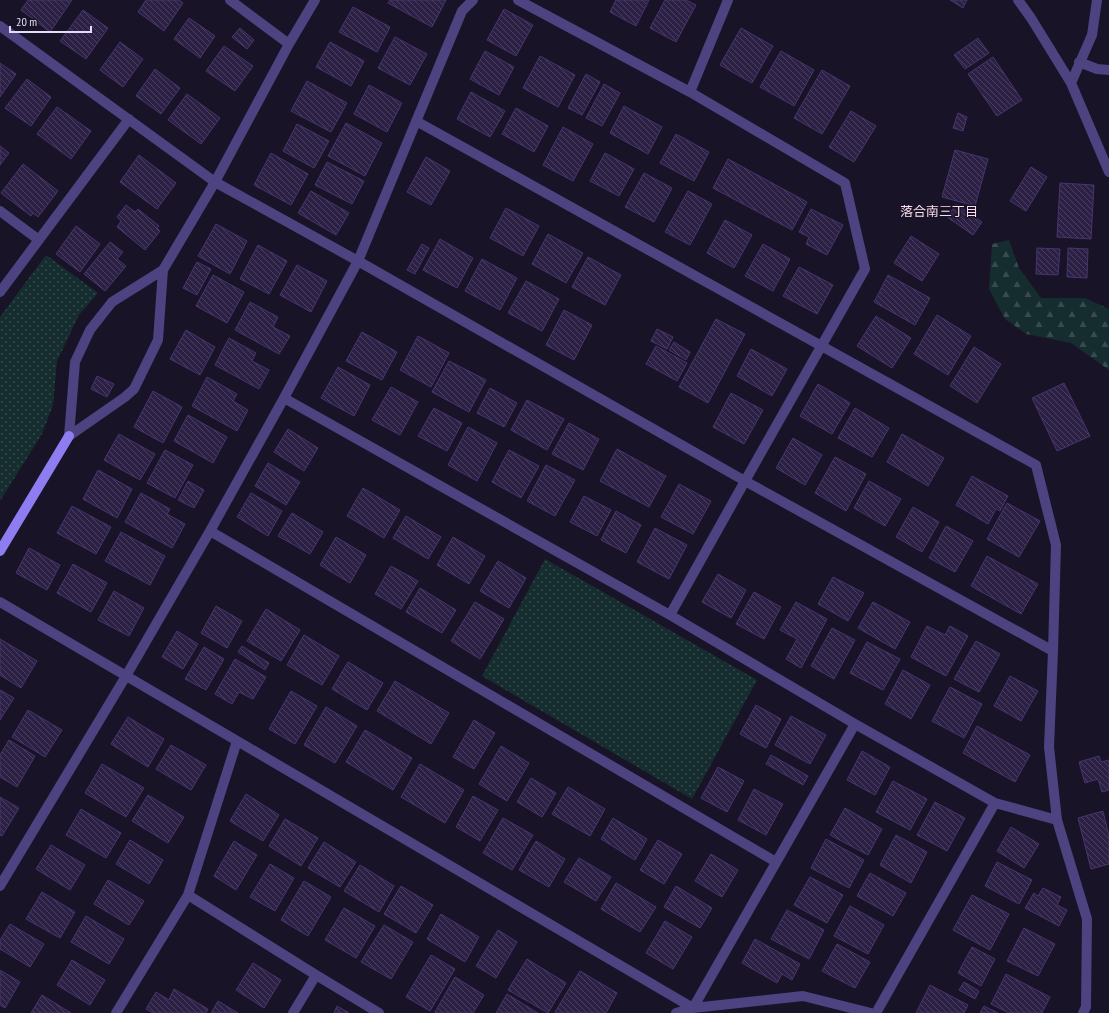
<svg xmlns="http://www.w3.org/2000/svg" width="1109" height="1013" font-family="'PT Sans Narrow','Noto Sans JP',sans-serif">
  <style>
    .forest { fill: url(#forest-firs) }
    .park { fill: url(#park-dots) }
    .building { fill: url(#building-back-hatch); stroke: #47356e }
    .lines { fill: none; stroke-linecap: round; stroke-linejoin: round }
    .street { stroke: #4c4380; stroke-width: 10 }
    .secondary { stroke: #8d7df0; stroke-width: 10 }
    .labels { text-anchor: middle; stroke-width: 3; stroke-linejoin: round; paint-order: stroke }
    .neighbourhood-label { font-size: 13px; fill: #fbdded; stroke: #181326 }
  </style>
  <defs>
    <pattern id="forest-firs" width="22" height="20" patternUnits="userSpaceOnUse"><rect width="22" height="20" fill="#162d2f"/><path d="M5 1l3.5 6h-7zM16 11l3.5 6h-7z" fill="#384b4e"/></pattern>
    <pattern id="park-dots" width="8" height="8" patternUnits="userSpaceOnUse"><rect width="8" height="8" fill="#162d2f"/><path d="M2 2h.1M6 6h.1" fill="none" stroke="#384b4e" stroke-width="1.8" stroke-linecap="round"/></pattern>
    <pattern id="building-back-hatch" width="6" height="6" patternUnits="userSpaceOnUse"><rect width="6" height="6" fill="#2c2145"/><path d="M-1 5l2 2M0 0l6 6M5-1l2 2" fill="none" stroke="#4a4161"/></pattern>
  </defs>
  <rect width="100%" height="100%" fill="#181326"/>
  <path class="forest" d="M1009 240 1019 268 1041 298H1085L1109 309V370L1071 343 1026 334 1005 319 989 289 992 244Z"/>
  <path class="park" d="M46 255 98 293 79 315 57 361 53 405 42 434 0 501V317Z
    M545 559 757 680 692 799 482 676Z"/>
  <path class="building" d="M28 0H72L50 32 21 10Z
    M146 0H179L183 3 164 31 138 12Z
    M390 0H446L432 27 388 3Z
    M616 0H649L636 26 610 12Z
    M665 0H686L696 5 676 42 650 28Z
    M950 0H967L963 8Z
    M353 7 390 27 377 52 339 32Z
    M504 9 533 25 516 56 487 40Z
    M83 10 108 28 86 59 60 41Z
    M189 18 215 36 200 58 174 39Z
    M240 28 254 40 247 49 232 37Z
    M741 28 773 46 752 83 720 65Z
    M395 37 427 54 410 85 378 68Z
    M978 38 989 53 965 69 954 55Z
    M120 42 143 59 123 87 100 70Z
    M330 42 364 61 351 86 316 67Z
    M224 46 253 66 235 91 206 71Z
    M485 51 514 67 499 95 470 79Z
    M781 51 814 70 794 106 760 87Z
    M540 56 575 75 558 107 523 88Z
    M993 57 1022 100 997 116 968 74Z
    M0 63 16 74 0 97Z
    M155 69 180 88 161 114 136 96Z
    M822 70 850 86 822 134 794 118Z
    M586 74 600 82 582 115 568 108Z
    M27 79 51 97 31 126 5 108Z
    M307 81 347 103 331 132 291 111Z
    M604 84 620 93 602 126 586 118Z
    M369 85 402 103 387 132 354 114Z
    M471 92 505 111 490 137 457 119Z
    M187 94 220 118 201 144 168 120Z
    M624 106 662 127 648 154 610 133Z
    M57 107 91 131 71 159 37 134Z
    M516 108 548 126 534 152 502 134Z
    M851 111 876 126 854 162 829 147Z
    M958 113 967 117 963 131 953 128Z
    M346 123 382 143 365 176 328 156Z
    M297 124 329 141 314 168 283 151Z
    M563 127 593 144 573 181 543 165Z
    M676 134 709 152 694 181 660 163Z
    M0 146 9 153 0 165Z
    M955 150 988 159 975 206 942 197Z
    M271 153 308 174 291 205 254 185Z
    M605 153 634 169 619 196 590 181Z
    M139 155 176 183 157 209 120 182Z
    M426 157 450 171 431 205 407 192Z
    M728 159 807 202 792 230 713 188Z
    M327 162 364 181 352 204 315 185Z
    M23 164 58 191 38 217 33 213 31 216 1 193Z
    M1031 167 1047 177 1026 211 1010 201Z
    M644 173 672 188 654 222 625 207Z
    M1060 183 1094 185 1091 239 1057 237Z
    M311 191 349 213 336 235 298 213Z
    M688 191 712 204 690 245 665 232Z
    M956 204 982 222 973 235 947 217Z
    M126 205 135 212 138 209 159 226 157 228 160 231 145 250 117 227 121 221 117 217Z
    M506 208 539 226 523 256 490 238Z
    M811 209 843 225 827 255 806 244 809 237 799 232Z
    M725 220 752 235 734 268 707 253Z
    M216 224 247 241 230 274 198 256Z
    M76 226 100 244 80 272 56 254Z
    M548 234 583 253 566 283 532 264Z
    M911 236 939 254 922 281 894 263Z
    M440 239 473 258 457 288 423 270Z
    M110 242 123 252 117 259 126 266 105 291 84 274Z
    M422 244 429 248 415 274 407 270Z
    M763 244 790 259 773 291 745 276Z
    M258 245 287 261 269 294 240 279Z
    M1037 248 1060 249 1058 275 1036 274Z
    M1068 248 1088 249 1087 278 1067 277Z
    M588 257 621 275 605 305 572 287Z
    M482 259 517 278 500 310 465 291Z
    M197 262 211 269 197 295 183 288Z
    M297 265 327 281 311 312 280 295Z
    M799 267 833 285 817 314 783 296Z
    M213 275 244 292 227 323 196 306Z
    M888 275 930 298 915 325 874 302Z
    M526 281 559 299 542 331 508 313Z
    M250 302 278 317 273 327 290 336 279 354 235 330Z
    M564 310 592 325 574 360 546 345Z
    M937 315 971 336 948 375 914 354Z
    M876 316 911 338 892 368 857 346Z
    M716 319 745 334 708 403 679 387Z
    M657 329 673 337 667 349 651 341Z
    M186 330 215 347 200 375 170 359Z
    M362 332 397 352 382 380 346 361Z
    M418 336 449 353 431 387 400 370Z
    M229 338 256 353 252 361 269 370 259 389 215 365Z
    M674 342 690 352 686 360 669 350Z
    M656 346 687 363 677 381 646 364Z
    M974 347 1001 364 977 403 950 386Z
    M751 349 787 369 772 396 737 376Z
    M449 361 486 380 469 412 432 392Z
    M338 367 370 385 354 416 321 398Z
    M97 376 114 384 107 397 91 389Z
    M207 377 237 394 233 401 248 410 237 431 192 406Z
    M1064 383 1090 436 1057 451 1032 398Z
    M818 384 850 403 832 434 800 416Z
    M391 387 418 402 400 435 372 420Z
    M490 388 517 403 504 427 477 413Z
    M153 391 182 407 163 443 134 427Z
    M731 393 763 410 744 444 713 427Z
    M527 400 564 419 547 450 511 430Z
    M434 408 462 423 447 451 418 436Z
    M855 408 889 428 872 457 838 438Z
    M188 415 227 437 213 463 174 441Z
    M569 423 599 439 583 470 552 454Z
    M468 427 497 443 477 481 448 465Z
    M288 429 318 448 304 471 274 452Z
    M119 434 155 454 140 480 104 460Z
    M902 434 944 458 928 486 887 462Z
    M793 438 822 455 805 485 776 468Z
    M617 449 666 476 649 507 600 481Z
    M165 450 193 465 175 498 147 483Z
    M509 450 539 466 521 498 492 482Z
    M835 457 866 474 846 511 815 493Z
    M268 463 300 482 286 505 255 486Z
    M546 465 575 480 555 516 527 501Z
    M98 470 132 489 117 518 83 499Z
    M972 476 1008 496 1000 511 996 509 988 524 956 505Z
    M188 481 204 490 194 508 178 500Z
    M869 481 901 499 885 526 854 508Z
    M679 484 711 501 693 534 661 517Z
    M363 488 400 510 384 538 347 516Z
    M141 493 170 509 167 514 185 524 172 548 125 522Z
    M251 493 282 511 268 536 237 517Z
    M584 496 611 510 597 536 570 522Z
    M1007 503 1040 521 1019 557 987 539Z
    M72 506 111 527 96 554 57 533Z
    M913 507 939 522 922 552 896 537Z
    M616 511 641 525 626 553 601 540Z
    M292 513 323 532 310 554 278 536Z
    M406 516 441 537 428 559 393 538Z
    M946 526 973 541 955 572 929 558Z
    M655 528 687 545 669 579 637 562Z
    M121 532 165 556 150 585 105 561Z
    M336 537 366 555 350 583 320 565Z
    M453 537 485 556 469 584 437 565Z
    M29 548 60 565 47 590 16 573Z
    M987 556 1038 584 1021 614 971 586Z
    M498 561 526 578 509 608 480 591Z
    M73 564 107 583 91 612 57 593Z
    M391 566 418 581 401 609 375 594Z
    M718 574 746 590 731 618 702 602Z
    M833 577 864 593 848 621 818 604Z
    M420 588 456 610 442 633 406 612Z
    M114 591 144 608 129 636 98 620Z
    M754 592 781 607 764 639 736 624Z
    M475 602 504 619 480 659 451 641Z
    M796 602 827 619 801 668 786 659 797 639 780 630Z
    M873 602 910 622 895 649 858 628Z
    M216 606 242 621 227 648 201 633Z
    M266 609 300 630 281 661 247 641Z
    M927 626 945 635 950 626 968 636 946 676 911 657Z
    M832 628 855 640 834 679 811 666Z
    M177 631 198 644 183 669 162 657Z
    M304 635 339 656 322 685 287 665Z
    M0 639 37 661 21 688 0 675Z
    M976 641 1000 654 979 692 954 679Z
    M867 642 900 659 883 690 850 673Z
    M242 646 269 663 265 670 238 652Z
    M204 647 224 659 206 690 185 679Z
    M235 659 266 677 253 699 239 692 232 704 215 694Z
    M348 662 383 683 367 710 332 689Z
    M903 670 930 685 911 719 885 704Z
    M1010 676 1038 691 1021 721 994 706Z
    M395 681 449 713 431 744 377 711Z
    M950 687 982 704 964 738 932 721Z
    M0 690 14 698 0 720Z
    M291 691 317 706 295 744 269 729Z
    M756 705 781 719 766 748 740 734Z
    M326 707 357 726 335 763 304 745Z
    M28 710 62 730 45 757 12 737Z
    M791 716 826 735 810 764 775 745Z
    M128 717 164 739 148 767 111 744Z
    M474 720 495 733 474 769 453 757Z
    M977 726 1030 755 1015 782 963 753Z
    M365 730 412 758 393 790 346 762Z
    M9 740 35 756 17 787 0 777V755Z
    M171 745 206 765 191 790 156 769Z
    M501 746 529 763 507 801 479 784Z
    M862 751 890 767 875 795 847 780Z
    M771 755 808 776 803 785 766 764Z
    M1099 756 1101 762 1109 760V790L1102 792 1098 779 1085 783 1079 762Z
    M102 764 144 788 126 817 85 793Z
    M420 764 464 790 445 823 401 797Z
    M718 767 744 781 727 812 701 798Z
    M531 778 556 793 542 817 517 802Z
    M893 781 927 799 910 830 876 812Z
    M568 787 605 809 590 836 552 814Z
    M754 789 783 804 766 835 738 820Z
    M246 794 279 815 263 841 230 821Z
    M148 795 184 817 168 843 132 821Z
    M473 796 498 810 480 841 456 827Z
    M0 797 19 808 2 836 0 835Z
    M935 802 965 818 947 851 917 835Z
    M845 808 882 829 868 855 830 835Z
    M81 809 121 833 106 858 66 835Z
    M1103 811 1109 836V864L1091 869 1078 818Z
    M503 818 533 835 512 870 483 853Z
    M613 818 647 839 635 860 601 839Z
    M285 819 318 838 301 866 269 846Z
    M1011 827 1039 844 1024 868 997 851Z
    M896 835 927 852 911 883 880 865Z
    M826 839 864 860 849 888 811 868Z
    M130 840 163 860 149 884 116 864Z
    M658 840 682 854 664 884 640 870Z
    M234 841 257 855 236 890 214 876Z
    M536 841 565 859 549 887 519 870Z
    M324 842 356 862 340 887 308 868Z
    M51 845 85 865 70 890 36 869Z
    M711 854 738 870 722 897 695 881Z
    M579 858 611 877 596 901 564 882Z
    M997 862 1032 880 1019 904 985 886Z
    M270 864 294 878 275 911 250 897Z
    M360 865 394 886 379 912 344 891Z
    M870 873 906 893 893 916 857 896Z
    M810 877 843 895 827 923 794 905Z
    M108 880 144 901 129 925 94 904Z
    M304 881 331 897 308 936 281 920Z
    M616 883 656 907 640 932 601 909Z
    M401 886 433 905 416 933 384 914Z
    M676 886 712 908 700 928 664 907Z
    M1043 888 1061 897 1057 905 1067 910 1059 926 1025 908 1034 893 1038 896Z
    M42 892 75 912 60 938 26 919Z
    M972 895 1009 914 990 950 953 930Z
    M850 906 884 925 868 954 834 936Z
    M344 908 375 926 356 958 325 940Z
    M787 910 824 930 809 959 771 939Z
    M441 914 479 937 465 962 427 939Z
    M86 916 124 939 109 964 71 942Z
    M665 921 692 937 673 969 646 953Z
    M10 924 44 944 30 967 0 949V940Z
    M384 925 413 942 391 979 361 962Z
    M1024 928 1055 944 1038 976 1007 961Z
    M498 930 517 942 496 978 476 966Z
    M755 939 800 964 792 980 782 974 777 983 742 963Z
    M837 944 870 962 855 988 822 971Z
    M972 947 995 959 981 986 958 973Z
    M431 955 455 969 430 1011 406 997Z
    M527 959 566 983 548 1013 508 990Z
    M72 960 105 980 90 1005 57 985Z
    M253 963 281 980 264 1008 236 990Z
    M0 970 20 982 5 1008 0 1005Z
    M580 971 617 993 606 1013H558L555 1012Z
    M1006 974 1050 997 1042 1013H1009L991 1004Z
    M455 977 484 995 473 1013H436L435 1012Z
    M964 982 979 991 975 999 959 990Z
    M930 985 968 1005 964 1013H916Z
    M174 989 208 1009 206 1013H153L146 1009 156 992 169 1000Z
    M507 994 538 1013H496Z
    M42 995 71 1013H31Z
    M218 1001 238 1013H211Z
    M337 1006 349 1013H334Z
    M984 1006 998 1013H980Z"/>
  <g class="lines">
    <path class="street" d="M230 0 289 44
      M518 0 690 92 845 183 865 269 745 481 670 615
      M1018 0 1031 18 1071 83 1109 172
      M0 26 215 182 358 261 745 481 1053 651
      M1079 62 1097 69 1109 70
      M1071 83 1092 35 1097 0
      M690 92 728 0
      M416 121 1036 465 1056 545 1053 651 1049 747 1057 820 1087 919 1086 1007 1083 1013
      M0 211 39 240
      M0 292 129 119
      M284 398 670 615 855 724 995 803 1057 820
      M69 436 125 397 134 389 158 340 163 270 215 182 289 44 315 0
      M69 436 75 362 90 330 112 302 163 270
      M210 531 776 862
      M0 602 693 1008 855 724
      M0 886 126 676 210 531 284 398 358 261 462 11 473 0
      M188 895 316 975 379 1013
      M116 1013 188 895 237 741
      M293 1013 316 975
      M676 1013 693 1008 803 996 871 1013
      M876 1013 995 803"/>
    <path class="secondary" d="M0 551 69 436"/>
  </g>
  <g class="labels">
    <g class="neighbourhood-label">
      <text x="939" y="216">落合南三丁目</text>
    </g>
  </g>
  <path d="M10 26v6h81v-6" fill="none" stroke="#e3dcfb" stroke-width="2"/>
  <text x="16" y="26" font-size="12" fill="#e3dcfb" stroke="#181326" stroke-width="3" paint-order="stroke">20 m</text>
</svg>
